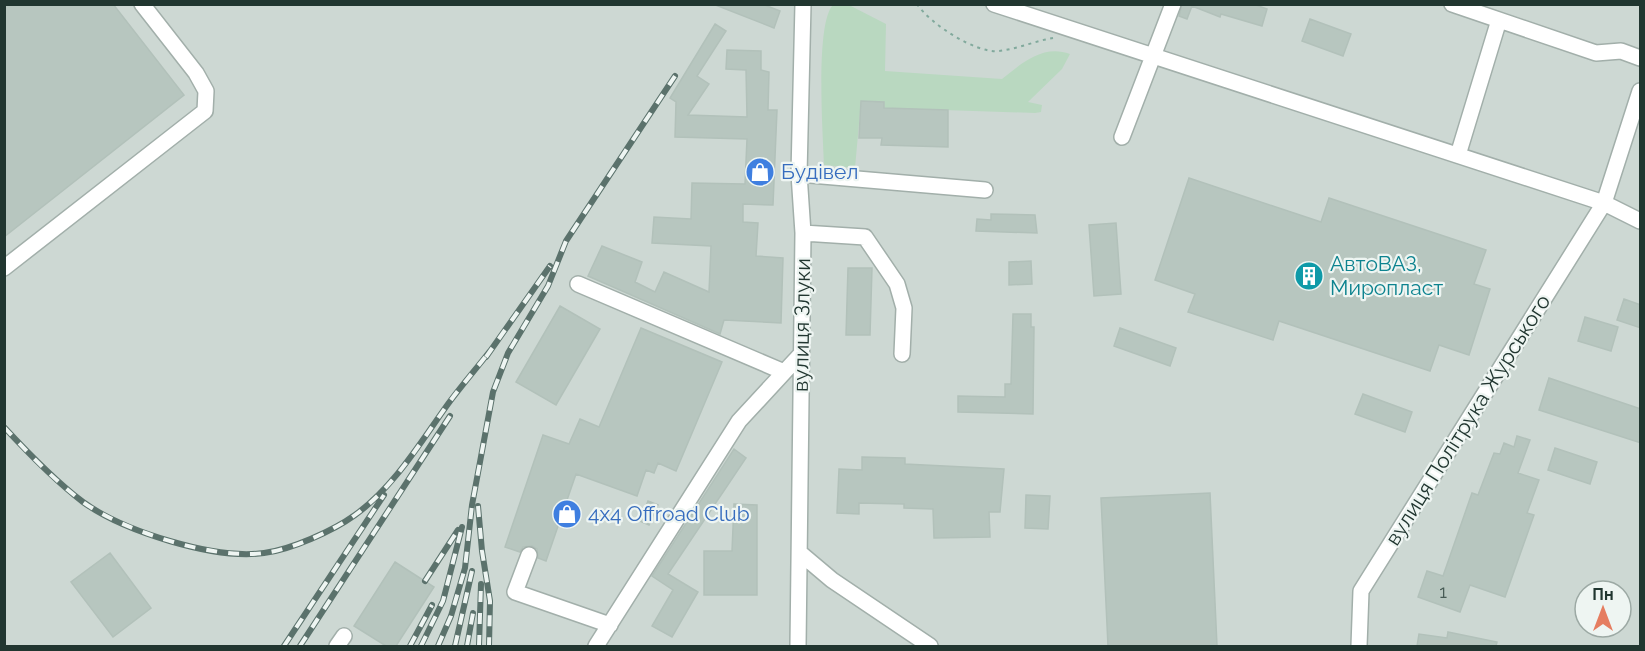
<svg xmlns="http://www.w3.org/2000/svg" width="1645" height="651" font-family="Raleway,sans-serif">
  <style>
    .built { fill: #cdd8d3; fill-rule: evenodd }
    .green { fill: #b9d8c0 }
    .building { fill: #b7c6bf; stroke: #b2c1ba; stroke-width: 1.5 }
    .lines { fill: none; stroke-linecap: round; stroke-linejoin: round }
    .minor-casing { stroke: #a2afaa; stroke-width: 18 }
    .path { stroke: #81a99c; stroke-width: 2; stroke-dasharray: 3 4.5; stroke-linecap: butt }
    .minor { stroke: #fff; stroke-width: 15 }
    .rail-casing { stroke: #5b726c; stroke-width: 6 }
    .rail { stroke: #eef5f2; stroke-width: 4; stroke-dasharray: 11; stroke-linecap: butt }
    .labels { text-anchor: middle; stroke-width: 4.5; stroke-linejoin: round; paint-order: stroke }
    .number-label { font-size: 18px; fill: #465a54 }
    .shop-label { font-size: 21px; fill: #366cbe; stroke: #eef5f2; text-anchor: start }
    .culture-label { font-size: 21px; fill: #0d838f; stroke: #eef5f2; text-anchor: start }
    .street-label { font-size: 21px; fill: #213630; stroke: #eef5f2 }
  </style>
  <rect width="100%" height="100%" fill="#dee8e4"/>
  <path class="built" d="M4 5H1640V646H5ZM1585 591H1621V627H1585Z"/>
  <path class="green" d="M833 5H849L886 24 885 71 1002 79C1022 63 1043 44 1070 54L1062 69 1028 102 1042 105 1041 112 1035 113 884 108V102L861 101 855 168 824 165C823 135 815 23 833 5Z"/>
  <path class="building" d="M4 4H113L184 95 4 237Z
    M713 4H762L780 11 774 28Z
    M1182 4H1253L1267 9 1262 26 1221 14 1220 17 1192 6 1187 19 1179 16Z
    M1310 19 1351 34 1343 56 1302 41Z
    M715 24 726 31 697 76 709 84 688 115 747 117 746 70 726 69 727 50 761 51V70L769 72 768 110H777L773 205 743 204V222L758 223 756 256 783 258 781 323 724 320 720 334 588 276 602 246 642 262 635 282 655 292 664 272 709 292 711 246 652 243 654 217 691 219 692 183 745 184 747 139 675 137 676 102 670 98Z
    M861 101 884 102V108L948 110V147L881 145 882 138H859Z
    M1189 178 1321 222 1329 198 1486 250 1474 284 1490 289 1469 355 1439 345 1430 371 1279 321 1273 340 1188 312 1195 294 1155 280Z
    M991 214 1035 215 1037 233 976 231 977 219 991 220Z
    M1116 223 1121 294 1094 296 1089 225Z
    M1031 261 1032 284 1009 285V262Z
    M848 268H872L870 335H846Z
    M1624 299 1641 305V328L1617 320Z
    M560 306 600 329 556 405 516 382Z
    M1013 314H1031V327H1034L1033 414 958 412V396L1005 397V384H1011Z
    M1585 317 1618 327 1611 351 1578 341Z
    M641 328 722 362 676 471 658 463 654 473 646 470 637 496 576 474 546 561 538 558 537 549 532 546 523 547 520 552 505 547 543 435 569 444 580 419 599 427Z
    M1120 328 1176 348 1170 366 1114 346Z
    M1549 378 1641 409V443L1539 410Z
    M1363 394 1412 412 1405 432 1355 414Z
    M1517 436 1530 440 1518 473 1539 480 1527 513 1534 515 1505 597 1470 585 1460 612 1418 597 1427 571 1443 576 1472 493 1478 495 1494 453 1500 454 1504 443 1514 447Z
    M1555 448 1597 462 1590 484 1548 470Z
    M734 449 746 458 668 574 698 592 672 637 652 626 673 590 652 576Z
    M862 457 905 458V464L1004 469 1000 512H989L990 537 934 538 933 509 904 508V504L859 503V514L837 513 839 469 862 470Z
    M1210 493 1217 646H1108L1101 498Z
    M1026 495 1050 496 1048 529 1025 528Z
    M648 501 658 505 649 525 640 521Z
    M734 504 757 505V595H704V551H732Z
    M110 553 151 608 113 637 71 582Z
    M395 562 434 587 396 646H386L354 626Z
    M1448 632 1497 642 1496 646H1417L1419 634 1447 638Z"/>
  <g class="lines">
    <g class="minor-casing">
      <path id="minor" d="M994 4 1604 203 1640 221
        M1452 4 1596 53 1621 51 1640 58
        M1122 137 1173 4
        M1458 155 1499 20
        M799 174 985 190
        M803 233 865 237 897 284 904 308 902 354
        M4 268 205 111 206 91 196 73 142 4
        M578 284 784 372
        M800 553 832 580 930 646
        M529 555 515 592 610 625
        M337 646 344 636
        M596 646 739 421 801 354
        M798 646 803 233 799 174 803 4
        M1359 646 1361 591 1604 203 1640 91"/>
    </g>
    <path class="path" d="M917 4C929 23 976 54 999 51 1017 49 1035 41 1053 38"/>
    <use href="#minor" class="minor"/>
    <g class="rail-casing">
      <path id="rail" d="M486 357 550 266
        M4 427C29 454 54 480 83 502 123 531 214 560 264 553 290 550 333 531 355 515 394 487 420 443 448 404 461 386 476 369 490 351
        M478 506 482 551 490 601 489 646
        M425 581 458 530
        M284 646 384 495
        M300 646 450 416
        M410 646 432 605
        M421 646 443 601 462 527
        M438 646 451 616 465 568 472 505 493 392 508 353 548 286 566 241 675 76
        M455 646 472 571
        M467 646 473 613
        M479 646 481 584"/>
    </g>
    <use href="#rail" class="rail"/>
  </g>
  <defs>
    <g id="shop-disc" transform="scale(1.5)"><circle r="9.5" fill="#3f7fe0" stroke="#eef5f2"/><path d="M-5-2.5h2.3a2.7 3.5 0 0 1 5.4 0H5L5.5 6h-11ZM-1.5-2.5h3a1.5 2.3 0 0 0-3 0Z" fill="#fff"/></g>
    <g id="building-disc" transform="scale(1.5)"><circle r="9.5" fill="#0f9aa8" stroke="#eef5f2"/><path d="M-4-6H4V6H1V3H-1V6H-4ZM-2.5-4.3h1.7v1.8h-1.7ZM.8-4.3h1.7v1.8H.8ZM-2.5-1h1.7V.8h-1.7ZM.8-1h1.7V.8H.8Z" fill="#fff"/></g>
  </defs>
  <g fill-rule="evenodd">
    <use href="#shop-disc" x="760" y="172"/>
    <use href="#building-disc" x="1309" y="276"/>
    <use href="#shop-disc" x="567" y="514"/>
  </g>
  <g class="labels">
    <g class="number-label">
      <text x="1443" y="598">1</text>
    </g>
    <g class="shop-label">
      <text x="781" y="179">Будівел</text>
      <text x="588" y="521">4x4 Offroad Club</text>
    </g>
    <g class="culture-label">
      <text x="1330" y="271">АвтоВАЗ,<tspan x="1330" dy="24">Миропласт</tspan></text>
    </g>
    <g class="street-label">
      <text transform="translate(802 325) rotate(-89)" y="7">вулиця Злуки</text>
      <text transform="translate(1468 420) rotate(-58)" y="7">вулиця Політрука Журського</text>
    </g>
  </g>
  <rect width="1645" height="651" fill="none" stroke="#213630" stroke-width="12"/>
  <g transform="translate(1603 609)"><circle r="28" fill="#eef5f2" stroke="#9ca9a4" stroke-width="1.5"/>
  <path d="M0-4.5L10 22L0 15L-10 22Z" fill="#e57d60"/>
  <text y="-9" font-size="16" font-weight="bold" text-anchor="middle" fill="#213630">Пн</text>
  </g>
</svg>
